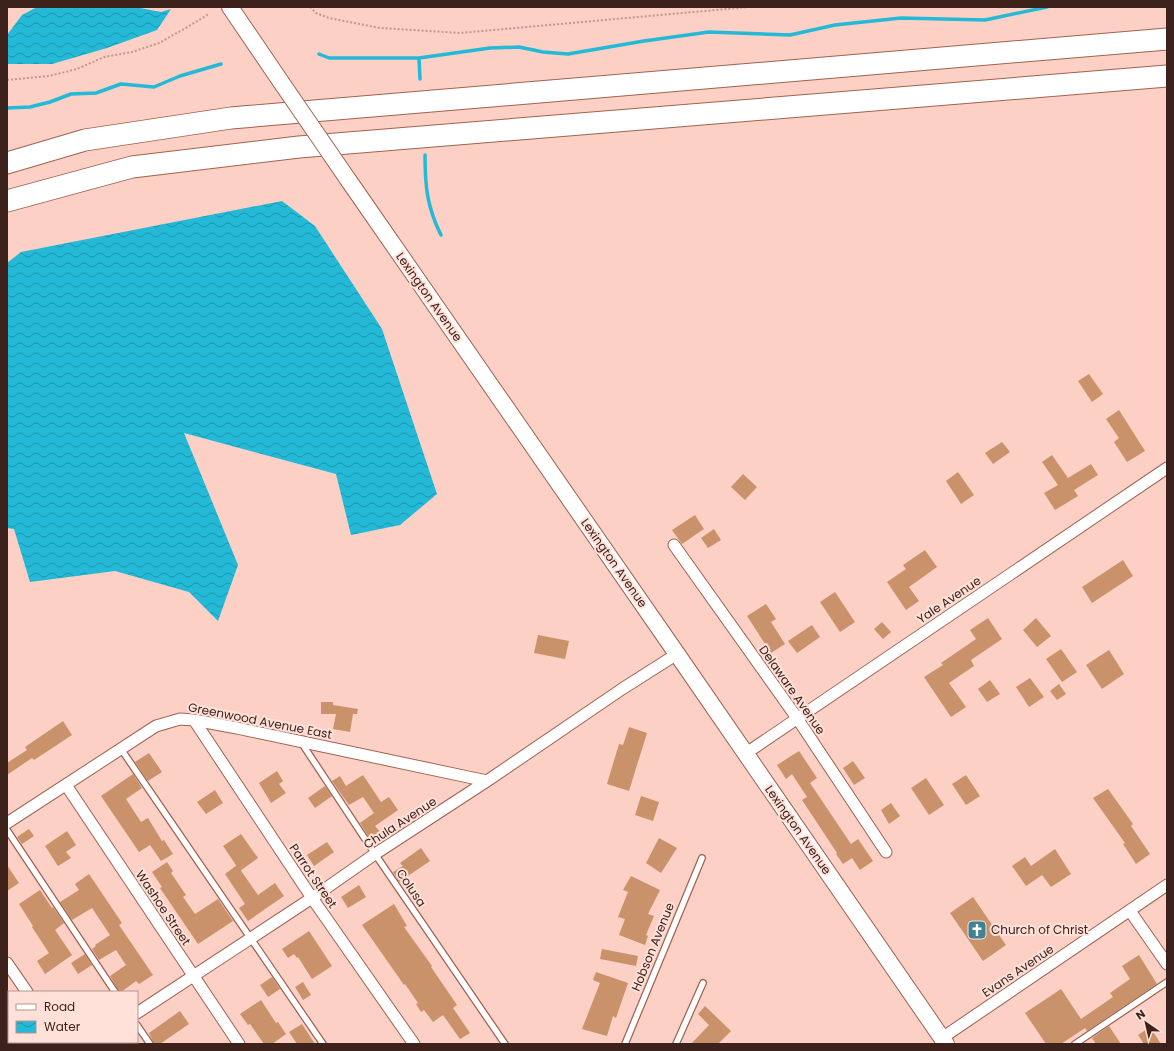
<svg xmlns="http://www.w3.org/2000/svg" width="1174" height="1051" font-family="Poppins,sans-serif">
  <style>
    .water { fill: url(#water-waves) }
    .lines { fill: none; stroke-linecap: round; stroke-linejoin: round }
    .stream { stroke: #23b9d7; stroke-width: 3.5 }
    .building { fill: #ca926a }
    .lane-casing { stroke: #a16250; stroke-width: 8 }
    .street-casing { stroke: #a16250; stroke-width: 13 }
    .secondary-casing { stroke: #a16250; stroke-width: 18 }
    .highway-casing { stroke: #a16250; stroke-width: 23 }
    .path { stroke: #bf998e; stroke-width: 2; stroke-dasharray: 2 2; stroke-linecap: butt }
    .lane { stroke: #fff; stroke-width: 5.5 }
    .street { stroke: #fff; stroke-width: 11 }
    .secondary { stroke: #fff; stroke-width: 16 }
    .highway { stroke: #fff; stroke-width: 21 }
    .secondary-bridge-casing { stroke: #a16250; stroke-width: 18; stroke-linecap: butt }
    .secondary-bridge { stroke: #fff; stroke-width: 16 }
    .labels { text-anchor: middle; stroke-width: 4; stroke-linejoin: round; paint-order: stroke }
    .street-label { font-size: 12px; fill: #3c221a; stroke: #ffe1d9 }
    .poi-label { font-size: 12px; fill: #3c221a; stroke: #ffe1d9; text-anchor: start }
  </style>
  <defs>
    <pattern id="water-waves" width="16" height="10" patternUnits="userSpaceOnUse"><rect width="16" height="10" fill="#23b9d7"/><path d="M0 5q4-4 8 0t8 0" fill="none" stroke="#2096ae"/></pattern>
  </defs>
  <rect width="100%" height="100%" fill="#fcd0c4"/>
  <path class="water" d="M37 7H135L161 12 171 9 157 30 107 48 52 64H7V35L22 15Z
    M282 201 315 226 382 329 437 494 400 525 351 535 336 474 184 433 238 565 218 621 189 592 115 571 30 582 14 529 7 528V263L21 252Z"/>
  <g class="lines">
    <path class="stream" d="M319 54 329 58H419L490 48 519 47 543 52 568 54 644 41 709 32 790 35 835 25 901 18 985 20 1047 7
      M419 58 420 79
      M7 108 30 107 50 102 71 94 96 93 121 84 154 87 180 76 221 64
      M425 155C425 186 427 207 441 235"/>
  </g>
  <path class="building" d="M1089 374 1103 394 1092 402 1078 381Z
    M1119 410 1145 451 1127 462 1114 442 1119 438 1106 419Z
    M1002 442 1010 452 993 464 985 453Z
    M1052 455 1068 478 1091 464 1098 475 1074 490 1078 496 1055 510 1044 493 1058 485 1042 462Z
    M958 472 974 495 961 504 946 481Z
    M743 474 757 487 745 500 731 487Z
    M695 515 704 529 682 544 672 530Z
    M714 529 721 540 708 548 701 538Z
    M925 550 937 567 909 587 919 601 906 610 887 582 906 569 903 565Z
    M1123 560 1133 576 1092 603 1082 587Z
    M835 592 855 622 840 632 820 602Z
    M766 604 776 619 771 622 785 644 771 653 747 616Z
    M988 618 1002 639 971 660 974 666 949 683 966 707 951 717 924 677 943 665 941 663 976 639 970 630Z
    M1036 618 1051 636 1037 647 1023 630Z
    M882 622 891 632 883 639 874 629Z
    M812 625 820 637 797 653 788 641Z
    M538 635 569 641 565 659 534 653Z
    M1061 649 1077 672 1062 682 1046 659Z
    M1109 650 1124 674 1102 689 1086 665Z
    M1030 678 1044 697 1029 707 1016 687Z
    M990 680 1000 694 987 702 978 689Z
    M1059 684 1066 694 1057 700 1050 691Z
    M321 702H333V705L358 709 357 714H353L350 732 333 729 336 714H321Z
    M63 721 72 735 34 760 32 758 7 775V763L27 750 25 747Z
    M629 727 647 733 629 791 607 784 619 744 623 745Z
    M799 751 817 778 810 783 851 844 858 839 873 861 860 870 852 858 843 864 836 854 837 853 802 800 807 797 792 774 786 779 777 765Z
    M149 753 162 772 148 781 135 762Z
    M853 761 865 778 854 785 843 768Z
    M277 771 283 781 279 784 286 793 271 803 259 783Z
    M133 774 142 788 126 799 141 822 148 818 162 841 164 840 173 854 161 861 150 845 139 852 101 796Z
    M363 775 381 802 389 797 398 810 375 826 380 832 370 839 360 823 374 813 363 797 349 805 332 781 340 776 346 786Z
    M966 775 980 796 966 805 952 784Z
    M926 778 944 805 929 815 911 788Z
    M325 786 332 796 315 808 308 798Z
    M1108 789 1133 824 1131 826 1150 854 1136 864 1123 844 1125 843 1093 798Z
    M215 790 223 803 206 814 197 802Z
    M641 796 659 802 653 821 635 815Z
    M891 803 900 816 889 824 881 810Z
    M29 829 34 836 22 844 17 837Z
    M67 831 76 845 66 852 71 858 58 866 45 846Z
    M241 834 258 858 240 871 223 846Z
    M659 838 677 848 661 873 646 863Z
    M327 842 334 852 314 866 307 855Z
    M421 848 430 861 399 882 393 872 403 866 400 863Z
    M1055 849 1071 874 1051 887 1042 875 1026 886 1012 866 1025 857 1031 866Z
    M167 862 173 871 171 873 186 895 183 897 195 914 218 899 233 921 198 944 160 888 162 887 152 872Z
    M7 865 19 883 7 891Z
    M237 865 258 895 275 883 284 896 248 921 239 908 245 904 225 874Z
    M89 874 122 923 119 925 153 975 139 984 136 981 121 992H119L110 976 126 965 116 950 99 960 92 949 96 946 95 945 110 935 92 908 72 920 60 902 79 890 75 884Z
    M631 876 660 890 648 914 654 916 646 935 648 936 645 945 619 935 625 919 618 917 628 892 623 890Z
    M359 885 366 897 348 908 341 897Z
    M40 890 52 908 53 907 64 923 55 930 72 955 45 974 37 961 49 953 32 927 33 926 19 904Z
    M973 897 1006 945 983 961 950 913Z
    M394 904 407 926 404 927 432 966 431 967 457 1005 453 1008 470 1033 460 1039 443 1015 433 1022 424 1010 421 1012 416 1004 418 1003 405 984 404 985 362 925Z
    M309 931 332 966 312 979 298 957 297 958 294 954 288 958 282 949Z
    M602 949 638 956 636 966 600 959Z
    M85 954 92 965 78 974 71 963Z
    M1139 955 1157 984 1087 1031 1085 1028 1061 1044H1046L1025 1013 1061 989 1081 1019 1113 997 1110 993 1130 979 1122 966Z
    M596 972 628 983 616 1018 613 1016 607 1036 582 1029 600 983 593 980Z
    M272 977 280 989 268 997 260 985Z
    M303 982 311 995 303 1000 295 987Z
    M261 1000 276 1023 278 1022 286 1034 272 1044H264L250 1024 248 1025 240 1014Z
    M705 1006 731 1031 718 1044H691L709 1025 698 1014Z
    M180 1011 189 1024 160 1044H154L149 1033Z
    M302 1024 315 1044H297L289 1032Z
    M1109 1026 1121 1044H1096L1092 1038Z
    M1150 1027 1161 1044H1144L1138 1035Z"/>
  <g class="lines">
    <g class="lane-casing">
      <path id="lane" d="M301 742 375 854 505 1044
        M121 749 323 1044
        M7 830 115 992
        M137 1025 150 1044
        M625 1044 702 858
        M676 1044 703 983
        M1075 1044 1167 982"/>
    </g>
    <g class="street-casing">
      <path id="street" d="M674 545 797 718 886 852
        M194 720 312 898 414 1044
        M745 754 1167 468
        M66 785 239 1044
        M7 823 156 726 180 719 194 720 237 728 487 781
        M1130 911 1167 964
        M7 963 27 992
        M137 1013 312 898 375 854 487 781 622 689 677 654
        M942 1038 1167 885
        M60 1042 62 1044
        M91 1044 94 1042"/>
    </g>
    <g class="secondary-casing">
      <path id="secondary" d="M230 7 281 82
        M349 181 677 654 946 1044"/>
    </g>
    <g class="highway-casing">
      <path id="highway" d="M7 163 85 140 231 118 1167 39
        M7 201 132 167 299 147 1167 76"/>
    </g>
    <path class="path" d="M310 7 316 13 329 18 380 28 460 33 749 7
      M7 80 49 76 77 69 104 57 132 52 159 43 184 29 209 14"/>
    <use href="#lane" class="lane"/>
    <use href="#street" class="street"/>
    <use href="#secondary" class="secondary"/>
    <use href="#highway" class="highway"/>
    <g class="secondary-bridge-casing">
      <path id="secondary-bridge" d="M281 82 349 181"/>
    </g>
    <use href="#secondary-bridge" class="secondary-bridge"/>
  </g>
  <defs>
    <g id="church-square" transform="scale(1)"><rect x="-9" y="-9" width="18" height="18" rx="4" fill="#3f8292" stroke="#ffe1d9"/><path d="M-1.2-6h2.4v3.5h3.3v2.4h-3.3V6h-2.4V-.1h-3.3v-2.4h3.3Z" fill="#fff"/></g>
  </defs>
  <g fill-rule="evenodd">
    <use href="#church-square" x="977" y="930"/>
  </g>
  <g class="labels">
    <g class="street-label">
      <text transform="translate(429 297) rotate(55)" y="4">Lexington Avenue</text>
      <text transform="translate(614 563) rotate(55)" y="4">Lexington Avenue</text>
      <text transform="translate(949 600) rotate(-34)" y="4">Yale Avenue</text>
      <text transform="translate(792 690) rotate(55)" y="4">Delaware Avenue</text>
      <text transform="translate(260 721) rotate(11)" y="4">Greenwood Avenue East</text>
      <text transform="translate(400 823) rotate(-33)" y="4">Chula Avenue</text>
      <text transform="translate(798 830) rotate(55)" y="4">Lexington Avenue</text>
      <text transform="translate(313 876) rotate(56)" y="4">Parrot Street</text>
      <text transform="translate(411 888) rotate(56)" y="4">Colusa</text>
      <text transform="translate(163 908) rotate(56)" y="4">Washoe Street</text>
      <text transform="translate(653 947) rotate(-68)" y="4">Hobson Avenue</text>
      <text transform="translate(1018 971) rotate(-34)" y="4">Evans Avenue</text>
    </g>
    <g class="poi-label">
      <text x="991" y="934">Church of Christ</text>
    </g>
  </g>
  <rect width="1174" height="1051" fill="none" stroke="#3c221a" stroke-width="16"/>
  <rect x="8" y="991" width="130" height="52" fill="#ffe1d9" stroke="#b1958d"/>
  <rect x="16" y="1004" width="20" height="6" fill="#ffffff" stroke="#b1958d"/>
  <text x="44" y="1011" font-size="12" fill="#3c221a">Road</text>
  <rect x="16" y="1021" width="20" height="12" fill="url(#water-waves)" stroke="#b1958d"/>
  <text x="44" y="1031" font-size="12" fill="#3c221a">Water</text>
  <g transform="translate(1146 1023) rotate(326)" stroke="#ffe1d9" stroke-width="3" paint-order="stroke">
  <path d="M0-3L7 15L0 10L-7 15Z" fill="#3c221a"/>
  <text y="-6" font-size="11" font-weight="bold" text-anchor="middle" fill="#3c221a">N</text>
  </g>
</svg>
